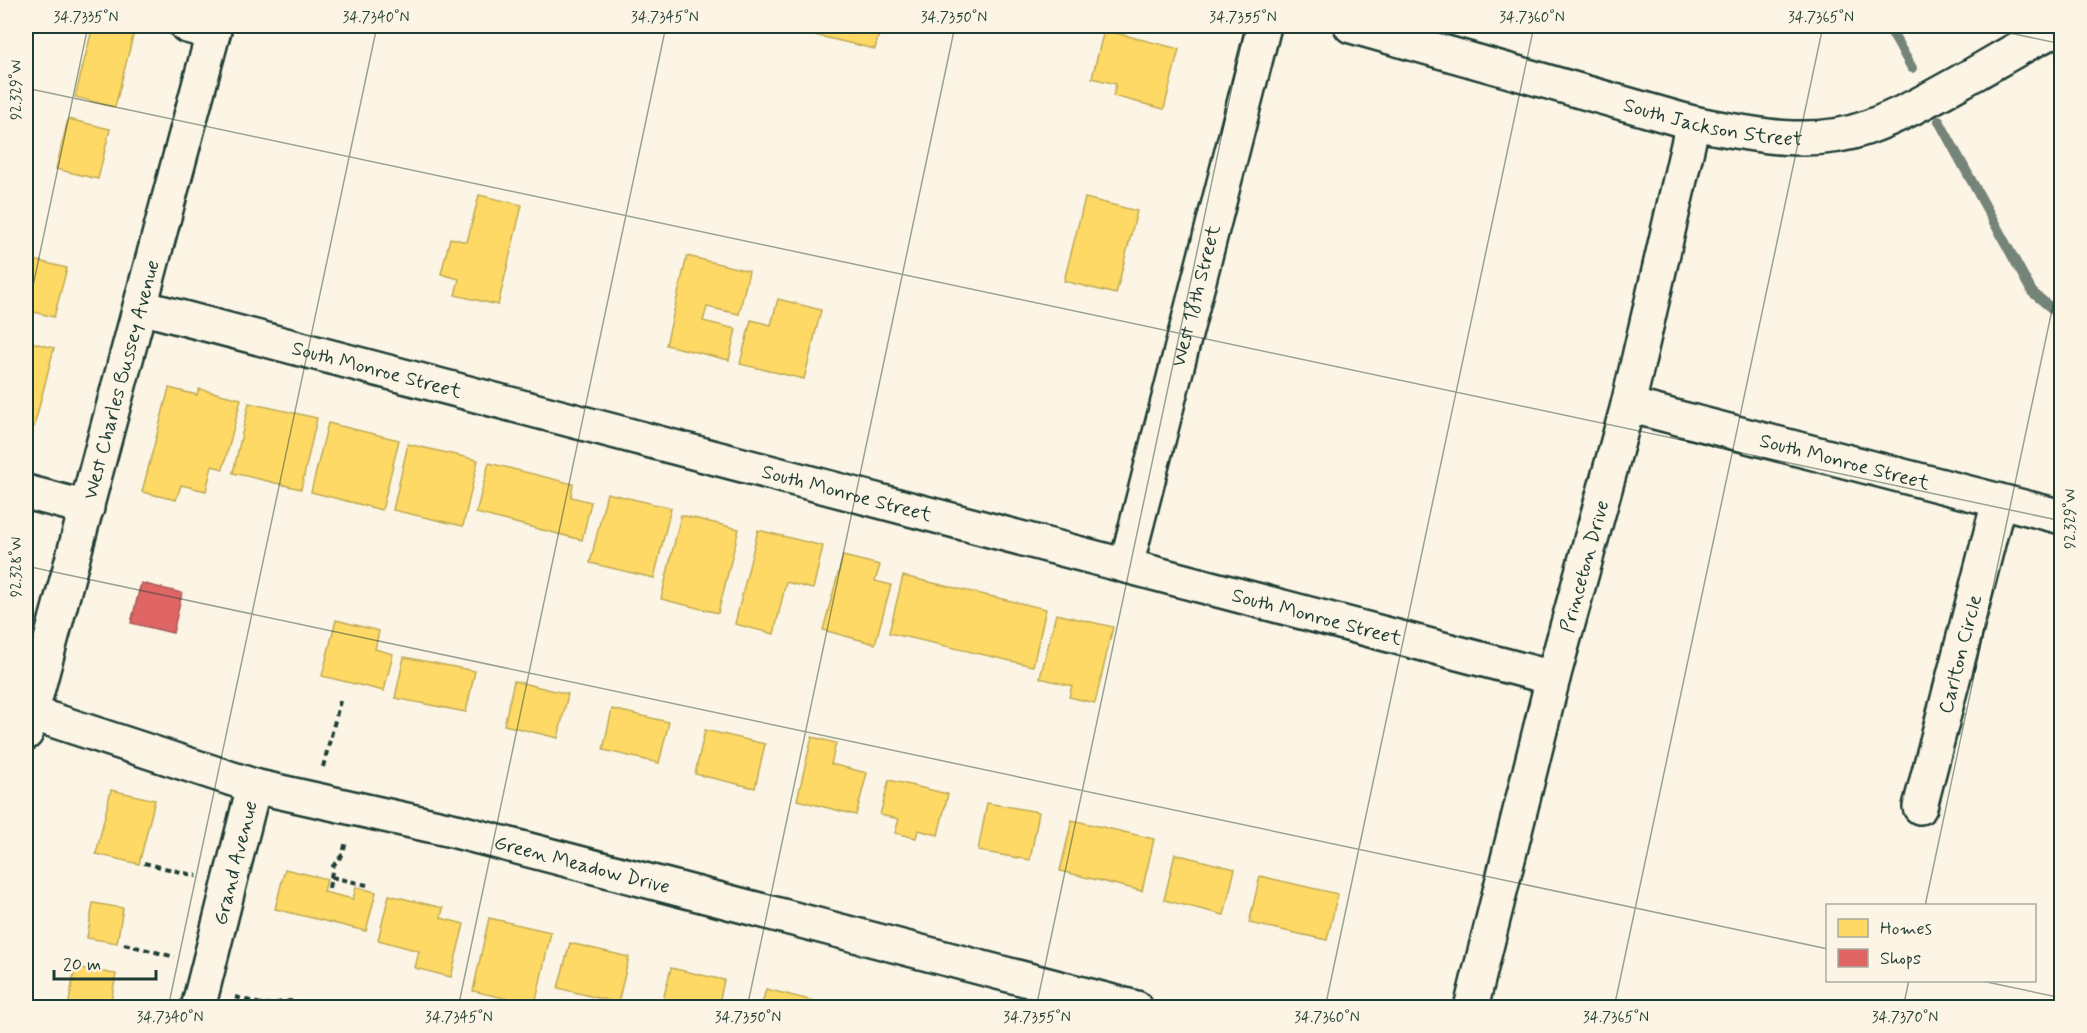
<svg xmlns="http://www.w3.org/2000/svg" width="2087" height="1033" font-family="Mynerve,sans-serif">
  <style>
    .homes { fill: #ffd966; stroke: #bcaa57; stroke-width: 1.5 }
    .shops { fill: #e06666; stroke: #a65a57; stroke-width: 1.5 }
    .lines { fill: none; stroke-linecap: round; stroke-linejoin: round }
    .stream { stroke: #758479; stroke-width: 10 }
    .minor-casing { stroke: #1f3d34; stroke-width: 38 }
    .tertiary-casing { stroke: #1f3d34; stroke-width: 38 }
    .path { stroke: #1f3d34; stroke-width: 4; stroke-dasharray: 6 4.5; stroke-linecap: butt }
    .minor { stroke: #fcf5e5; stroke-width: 33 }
    .tertiary { stroke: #fcf5e5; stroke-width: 33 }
    .ticks { fill: none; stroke: #1f3d34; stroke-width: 1.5; stroke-opacity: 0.45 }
    .labels { text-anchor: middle; stroke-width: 6; stroke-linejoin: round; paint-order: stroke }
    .street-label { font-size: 20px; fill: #1f3d34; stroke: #fcf5e5 }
    .neatline { fill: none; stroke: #1f3d34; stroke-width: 2 }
    .ticks-label { font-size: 15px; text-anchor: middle; fill: #1f3d34 }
  </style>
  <rect width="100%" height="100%" fill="#fcf5e5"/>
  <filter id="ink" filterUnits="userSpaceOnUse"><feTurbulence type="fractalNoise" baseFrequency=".0167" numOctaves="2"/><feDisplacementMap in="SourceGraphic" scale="12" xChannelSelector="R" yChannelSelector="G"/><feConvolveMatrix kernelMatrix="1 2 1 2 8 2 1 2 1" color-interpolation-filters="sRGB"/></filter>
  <g filter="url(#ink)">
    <path class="homes" d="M93 26H124L135 28 115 107 75 97Z
      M776 26H881L875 49Z
      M1104 30 1179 49 1164 109 1113 96 1116 84 1092 78Z
      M68 119 110 129 98 179 56 169Z
      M479 195 522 205 498 305 455 295 459 279 441 274 450 238 467 242Z
      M1085 198 1137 211 1116 294 1064 281Z
      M687 256 749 271 739 314 707 307 703 321 736 329 729 360 666 345Z
      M26 258 67 268 54 317 26 310Z
      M778 299 821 310 804 379 740 364 751 320 771 325Z
      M26 341 54 348 34 427 26 424Z
      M169 388 197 395 199 389 241 399 223 469 212 466 206 491 181 485 176 500 142 492Z
      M249 403 317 418 301 489 233 473Z
      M328 423 399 440 382 510 311 492Z
      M408 444 478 460 463 526 393 510Z
      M489 463 573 484 571 497 591 502 582 540 476 513Z
      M607 493 671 508 654 578 590 563Z
      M681 515 739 529 718 613 661 599Z
      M758 530 823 546 813 589 786 582 774 634 735 624Z
      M843 556 880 565 875 581 891 585 875 644 823 630Z
      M903 576 1046 609 1033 666 889 633Z
      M1056 614 1113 627 1095 703 1069 697 1072 686 1040 678Z
      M336 620 379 631 375 649 393 654 384 691 322 676Z
      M404 657 475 671 466 712 395 698Z
      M514 681 568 694 558 738 504 725Z
      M612 709 669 722 659 763 603 750Z
      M705 730 765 744 755 788 695 774Z
      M812 737 836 743 831 764 867 773 856 815 797 800Z
      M889 780 948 794 938 835 918 830 916 838 895 833 899 819 880 815Z
      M111 790 155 800 139 864 96 854Z
      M987 803 1039 812 1030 860 978 851Z
      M1072 820 1154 839 1142 891 1060 871Z
      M1175 854 1235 869 1224 915 1164 900Z
      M285 869 327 879 324 892 353 899 356 887 376 892 366 931 275 909Z
      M1260 876 1338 894 1327 940 1249 923Z
      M389 895 443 908 441 918 464 924 451 977 415 968 419 951 378 940Z
      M93 903 123 908 117 943 87 938Z
      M489 918 551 932 535 1005 473 991Z
      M570 943 629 957 618 1003 558 988Z
      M75 967 116 974 110 1008H68Z
      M671 968 724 980 718 1008H661Z
      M766 989 814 1001 812 1008H761Z"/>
    <path class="shops" d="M141 583 182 593 173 633 131 623Z"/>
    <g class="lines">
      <path class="stream" d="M1888 26 1912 68
        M1939 121 2032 292 2062 317"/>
      <g class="minor-casing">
        <g id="minor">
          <path d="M187 26 213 33"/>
          <path id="s1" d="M1351 26 1693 123C1748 134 1811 148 1866 128 1905 114 1940 93 1976 73 2004 57 2032 39 2062 27"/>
          <path id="s2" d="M141 307 1553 678"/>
          <path id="s3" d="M1628 405 2062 517"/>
          <path id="s4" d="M1126 566 1264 26"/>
          <path id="s5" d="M31 713 254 786 456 831 1136 1008"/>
          <path id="s6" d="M1920 807 1999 501"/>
          <path id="s7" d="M198 1008 254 786"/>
          <path id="s8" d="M1471 1008 1553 678 1628 405 1693 123"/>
        </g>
      </g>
      <g class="tertiary-casing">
        <g id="tertiary">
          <path d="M26 492 87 508"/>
          <path id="s9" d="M26 733 215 26"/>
        </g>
      </g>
      <path class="path" d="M323 767 340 701
        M144 863 197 876
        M331 877 367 885
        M329 888 333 866 343 854 346 841
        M124 944 175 957
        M235 997 265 1005 290 1001 299 1004"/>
      <use href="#minor" class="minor"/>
      <use href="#tertiary" class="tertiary"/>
    </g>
  </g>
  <path class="ticks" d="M1976 26 2062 44M26 88 2062 521M26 319 88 26M26 566 1828 949M1925 906 2062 263M1977 980 2062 998M168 1008 377 26M458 1008 666 26M747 1008 955 26M1036 1008 1245 26M1325 1008 1534 26M1614 1008 1823 26M1903 1008 1909 980"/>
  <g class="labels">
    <g class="street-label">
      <text dy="7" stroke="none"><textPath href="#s1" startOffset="375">South Jackson Street</textPath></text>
      <text dy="7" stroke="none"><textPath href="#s4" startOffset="279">West 18th Street</textPath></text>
      <text dy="7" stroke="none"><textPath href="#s2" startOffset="244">South Monroe Street</textPath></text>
      <text dy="7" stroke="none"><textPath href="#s9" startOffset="366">West Charles Bussey Avenue</textPath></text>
      <text dy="7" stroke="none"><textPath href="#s3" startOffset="224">South Monroe Street</textPath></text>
      <text dy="7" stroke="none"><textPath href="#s2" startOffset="730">South Monroe Street</textPath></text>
      <text dy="7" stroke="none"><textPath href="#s8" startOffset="456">Princeton Drive</textPath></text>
      <text dy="7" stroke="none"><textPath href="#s2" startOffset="1216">South Monroe Street</textPath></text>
      <text dy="7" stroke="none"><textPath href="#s6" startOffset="158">Carlton Circle</textPath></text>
      <text dy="7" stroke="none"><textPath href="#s7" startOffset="150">Grand Avenue</textPath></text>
      <text dy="7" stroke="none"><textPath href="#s5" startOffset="572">Green Meadow Drive</textPath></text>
    </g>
  </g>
  <rect width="2087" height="1033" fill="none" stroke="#fcf5e5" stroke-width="66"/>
  <rect x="1826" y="904" width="210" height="78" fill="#fcf5e5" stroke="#a4ab9e" stroke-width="1.5"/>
  <rect x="1838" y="919" width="30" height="18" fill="#ffd966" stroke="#a4ab9e" stroke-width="1.5"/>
  <text x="1880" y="934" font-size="18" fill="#1f3d34">Homes</text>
  <rect x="1838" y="949" width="30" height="18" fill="#e06666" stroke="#a4ab9e" stroke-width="1.5"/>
  <text x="1880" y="964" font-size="18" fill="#1f3d34">Shops</text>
  <path d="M54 970v9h102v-9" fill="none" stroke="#1f3d34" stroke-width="3"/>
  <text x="63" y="970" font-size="18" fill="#1f3d34" stroke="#fcf5e5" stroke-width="4.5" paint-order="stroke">20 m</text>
  <rect x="33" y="33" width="2021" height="967" class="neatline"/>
  <g class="ticks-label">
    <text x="86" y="22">34.7335°N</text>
    <text x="376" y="22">34.7340°N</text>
    <text x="665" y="22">34.7345°N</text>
    <text x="954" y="22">34.7350°N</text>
    <text x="1243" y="22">34.7355°N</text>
    <text x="1532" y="22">34.7360°N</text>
    <text x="1821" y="22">34.7365°N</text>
    <text transform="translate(16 90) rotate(-90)" y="5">92.329°W</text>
    <text transform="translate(2070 519) rotate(-90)" y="5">92.329°W</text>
    <text transform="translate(16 567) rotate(-90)" y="5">92.328°W</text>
    <text x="170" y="1022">34.7340°N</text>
    <text x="459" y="1022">34.7345°N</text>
    <text x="748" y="1022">34.7350°N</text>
    <text x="1037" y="1022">34.7355°N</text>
    <text x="1327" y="1022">34.7360°N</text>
    <text x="1616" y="1022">34.7365°N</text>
    <text x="1905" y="1022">34.7370°N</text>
  </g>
</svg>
